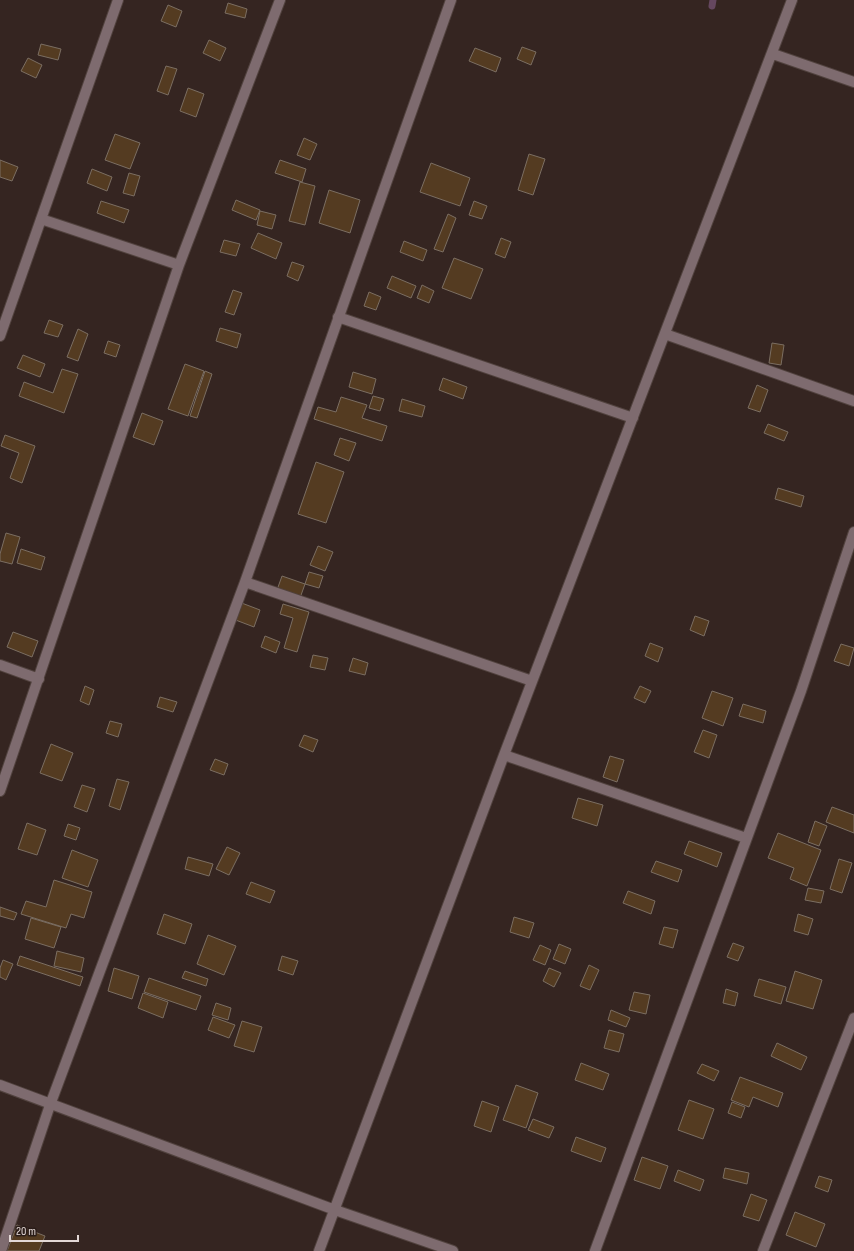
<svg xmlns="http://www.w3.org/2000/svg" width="854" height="1251" font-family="'Sofia Sans Condensed',sans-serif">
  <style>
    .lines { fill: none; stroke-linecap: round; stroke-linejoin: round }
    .stream { stroke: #65475f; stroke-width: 7 }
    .building { fill: #543b21; stroke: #7b6e62 }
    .minor-casing { stroke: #51423e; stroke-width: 12 }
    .minor { stroke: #7e6b6f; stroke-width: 10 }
  </style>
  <rect width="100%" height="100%" fill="#352521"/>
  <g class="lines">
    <path class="stream" d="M712 6 713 0"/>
  </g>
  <path class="building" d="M228 3 247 9 245 18 225 13Z
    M168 5 182 11 176 27 161 21Z
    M209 40 226 48 220 61 203 53Z
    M41 44 61 49 58 60 38 55Z
    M522 47 536 52 531 65 517 59Z
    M475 48 501 58 496 72 469 61Z
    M28 58 42 65 36 78 21 71Z
    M166 66 177 69 168 95 157 91Z
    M188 88 204 94 196 117 180 111Z
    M115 134 140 143 130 169 105 160Z
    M304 138 317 144 310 160 297 155Z
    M529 154 545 159 533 195 518 190Z
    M0 160 18 167 12 181 0 177Z
    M280 160 306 169 302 182 275 173Z
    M431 163 470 178 460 206 420 192Z
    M92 169 112 177 107 191 87 183Z
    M129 173 140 176 134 196 123 193Z
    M300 182 315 186 305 225 289 221Z
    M329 190 360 200 350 233 319 223Z
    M236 200 260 210 256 220 232 210Z
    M101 201 129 210 124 223 97 213Z
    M474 201 487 206 482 219 469 215Z
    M260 211 276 215 272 229 257 225Z
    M448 214 456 218 443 252 434 249Z
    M258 233 282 243 276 259 251 248Z
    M501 238 511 242 505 258 495 254Z
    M224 240 240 244 236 256 220 252Z
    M404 241 427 250 423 261 400 252Z
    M454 258 483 269 471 299 442 288Z
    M292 262 304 266 298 281 287 276Z
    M392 276 416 286 411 298 387 288Z
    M422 285 434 291 429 303 417 298Z
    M233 290 242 293 234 315 225 312Z
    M369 292 381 297 376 310 364 306Z
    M49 320 63 325 58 337 44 333Z
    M220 328 241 334 237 348 216 341Z
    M78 329 88 334 78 361 67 357Z
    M108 341 120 345 116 357 104 353Z
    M772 343 784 345 781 365 769 363Z
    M23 355 45 364 40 377 17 368Z
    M185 364 204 371 188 416 168 409Z
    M62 369 78 374 64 413 19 396 24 382 53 393Z
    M205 371 212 374 197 418 190 416Z
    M353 372 376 379 372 394 349 387Z
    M443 378 467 387 463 399 439 390Z
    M757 385 768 390 760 412 748 408Z
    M373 396 384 399 380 411 369 408Z
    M341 397 367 405 362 418 387 426 382 441 314 419 318 407 336 412Z
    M402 399 425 406 422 417 399 411Z
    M142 413 163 421 154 445 133 437Z
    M768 424 788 432 784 441 764 433Z
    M5 435 35 446 22 483 10 478 19 453 1 446Z
    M340 438 356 443 349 461 334 455Z
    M316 462 344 472 326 523 298 514Z
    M778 488 804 496 801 507 775 499Z
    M6 533 20 537 12 564 0 561V554Z
    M318 546 333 552 325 571 310 565Z
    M21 549 45 557 41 570 17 563Z
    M309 572 323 576 319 588 305 584Z
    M282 576 305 584 300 598 277 590Z
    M239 602 260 610 254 627 233 619Z
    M283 604 309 612 297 652 284 648 293 618 280 614Z
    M695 616 709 621 704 636 690 630Z
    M13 632 38 641 32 657 7 647Z
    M265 636 280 642 276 653 261 647Z
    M650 643 663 648 658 662 645 656Z
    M841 644 854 648 849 666 834 661Z
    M313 655 328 658 325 670 310 667Z
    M353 658 368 663 365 675 349 671Z
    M85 686 94 690 89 705 80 701Z
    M640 686 651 691 645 703 634 698Z
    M712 691 733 698 723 726 702 718Z
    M160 697 177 702 173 712 157 707Z
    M743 704 766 711 763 723 739 716Z
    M110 721 122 724 118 737 106 733Z
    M703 730 717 735 709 758 694 752Z
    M304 735 318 740 313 752 299 746Z
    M51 744 73 753 62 781 40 773Z
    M610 756 624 760 617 782 603 777Z
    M215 759 228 764 224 775 210 770Z
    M117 779 129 782 120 810 109 806Z
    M82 785 95 789 87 812 74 807Z
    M578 798 603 805 597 826 572 818Z
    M832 807 854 815V833L826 822Z
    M815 821 827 826 819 846 808 842Z
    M27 823 46 830 37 855 18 849Z
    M68 824 80 828 76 840 64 836Z
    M778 833 821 850 807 886 790 879 794 868 768 858Z
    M689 841 722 853 717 867 684 854Z
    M227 847 240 853 229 875 216 869Z
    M72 850 98 860 88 887 62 878Z
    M188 857 213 864 209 876 185 869Z
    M839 859 852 863 842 893 830 889Z
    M656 861 682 870 678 882 651 872Z
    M54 880 92 892 84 918 71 914 66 928 21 914 26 901 46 907Z
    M251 882 275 891 270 903 246 894Z
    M808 888 824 891 821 903 805 900Z
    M628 891 655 901 651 914 623 903Z
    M0 907 17 913 14 920 0 916Z
    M164 914 192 924 185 944 157 934Z
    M798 914 813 919 808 935 794 931Z
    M514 917 534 923 529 938 510 932Z
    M31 918 61 927 54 948 25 939Z
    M664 927 678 930 673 948 659 944Z
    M208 935 236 946 224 975 197 964Z
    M733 943 744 947 738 961 727 957Z
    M559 944 571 949 565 964 553 959Z
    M540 945 551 950 545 965 533 960Z
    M57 951 84 958 81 972 54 966Z
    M20 956 83 977 80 986 17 965Z
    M282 956 298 961 293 975 278 970Z
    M3 960 13 964 6 980 0 977V968Z
    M589 965 599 970 590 990 580 986Z
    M114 968 139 976 132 999 108 991Z
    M549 968 561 973 554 987 543 981Z
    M185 971 208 979 206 986 182 978Z
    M795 971 822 980 813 1009 786 1001Z
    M149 978 201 996 196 1010 144 992Z
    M759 979 786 987 781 1004 754 996Z
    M726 989 738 993 735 1006 723 1003Z
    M634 992 650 995 646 1014 629 1010Z
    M143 993 168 1002 163 1018 138 1008Z
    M216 1003 231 1008 228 1020 212 1015Z
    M611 1010 630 1018 626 1027 608 1020Z
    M213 1017 235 1025 229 1038 208 1030Z
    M242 1021 262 1027 254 1052 234 1046Z
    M609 1030 624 1034 619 1052 604 1048Z
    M777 1043 807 1057 801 1070 771 1056Z
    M581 1063 609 1074 603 1090 575 1080Z
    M702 1064 719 1071 714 1081 697 1073Z
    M740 1077 783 1093 778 1107 753 1097 749 1107 731 1100Z
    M516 1085 538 1093 526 1128 503 1120Z
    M689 1100 714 1109 703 1139 678 1130Z
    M482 1101 499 1107 491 1132 474 1126Z
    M732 1102 745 1107 741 1118 728 1113Z
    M533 1119 554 1127 549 1138 528 1130Z
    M576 1137 606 1148 601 1162 571 1151Z
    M642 1157 668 1166 660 1189 634 1180Z
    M725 1168 749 1173 747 1184 723 1178Z
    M678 1170 704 1180 700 1191 674 1181Z
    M819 1176 832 1180 828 1192 815 1187Z
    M751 1194 767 1200 759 1221 743 1216Z
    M795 1212 825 1224 816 1247 786 1235Z
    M17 1225 45 1236 39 1251H7Z"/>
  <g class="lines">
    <g class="minor-casing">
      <path id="minor" d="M773 54 854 82
        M41 219 179 265
        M338 317 633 418
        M665 334 854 401
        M0 336 118 0
        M245 582 532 681
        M0 665 39 679
        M504 755 746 838
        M0 791 179 265 280 0
        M0 1085 335 1210 453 1251
        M1 1251 50 1105 245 582 451 0
        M319 1251 504 755 792 0
        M595 1251 801 691 854 532
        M763 1251 854 1018"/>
    </g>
    <use href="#minor" class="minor"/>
  </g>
  <path d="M10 1235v6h68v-6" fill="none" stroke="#e3d8d6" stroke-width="2"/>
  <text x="16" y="1235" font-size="12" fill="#e3d8d6" stroke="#2a1c18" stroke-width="3" paint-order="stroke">20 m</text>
</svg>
